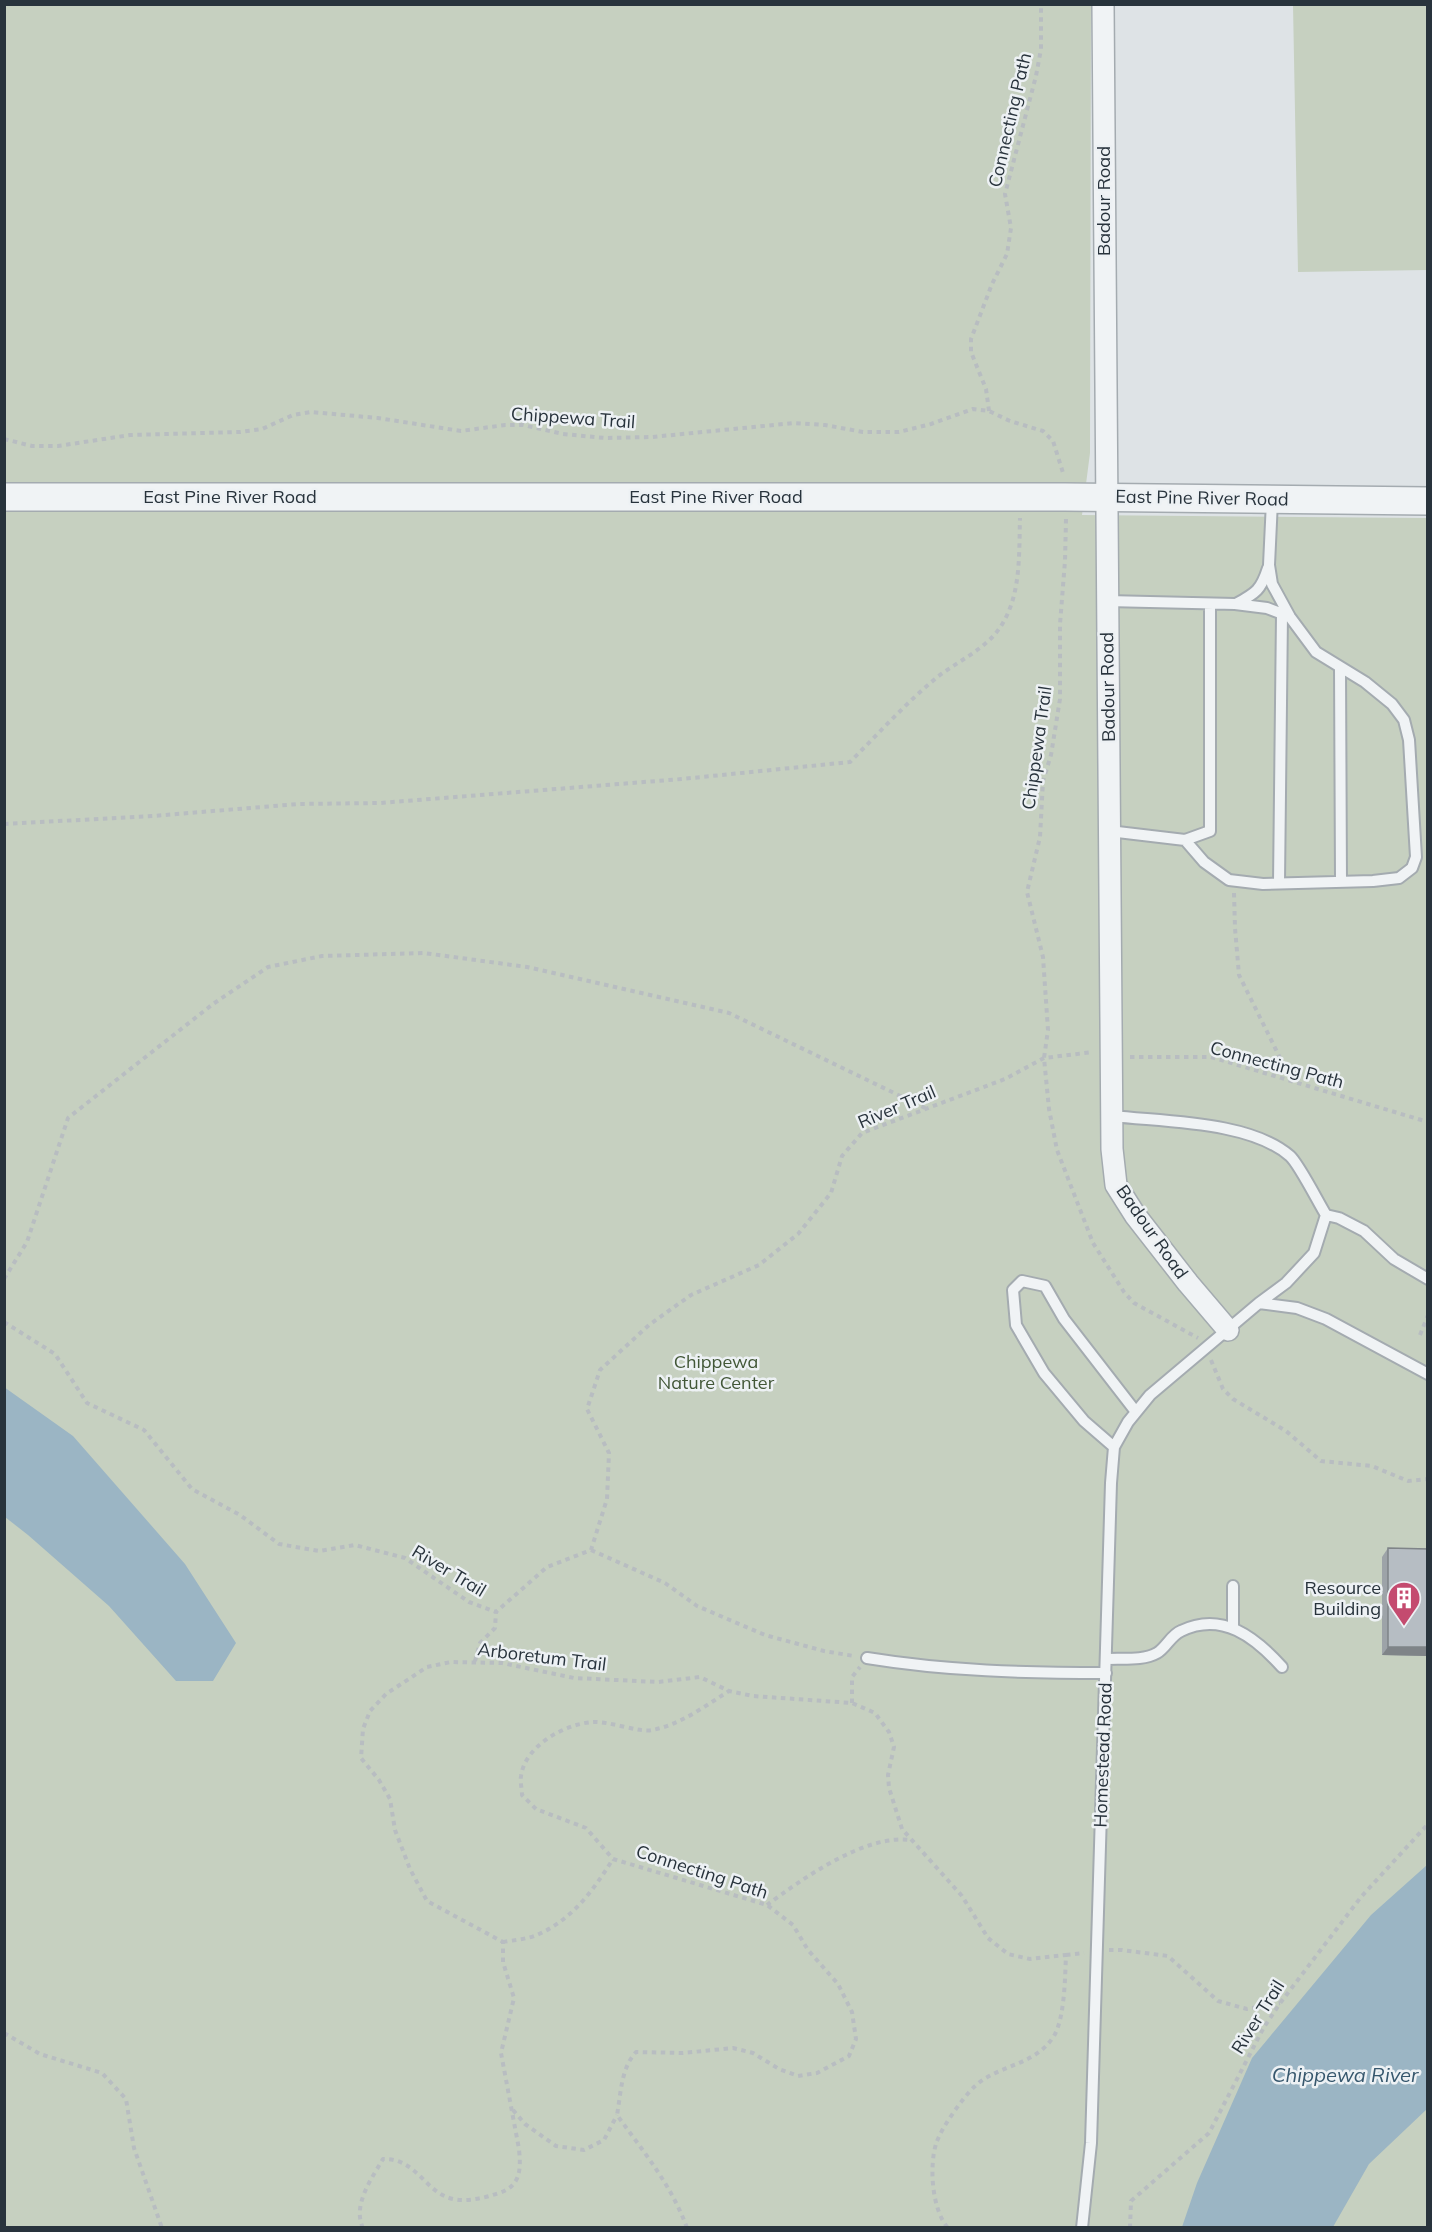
<svg xmlns="http://www.w3.org/2000/svg" width="1432" height="2232" font-family="Mulish,sans-serif">
  <style>
    .green { fill: #c6d0c0 }
    .water { fill: #9bb5c4 }
    .lines { fill: none; stroke-linecap: round; stroke-linejoin: round }
    .service-casing { stroke: #a4abb0; stroke-width: 14 }
    .minor-casing { stroke: #a4abb0; stroke-width: 24 }
    .tertiary-casing { stroke: #a4abb0; stroke-width: 30 }
    .path { stroke: #b8bdc1; stroke-width: 4; stroke-dasharray: 4.5 4.5; stroke-linecap: butt }
    .service { stroke: #f0f3f5; stroke-width: 10 }
    .minor { stroke: #f0f3f5; stroke-width: 21 }
    .tertiary { stroke: #f0f3f5; stroke-width: 27 }
    .wall { fill: #9da3a8 }
    .shaded-wall { fill: #7f8488 }
    .building { fill: #b6bdc3; stroke: #7f8488; stroke-width: 1.5 }
    .labels { text-anchor: middle; stroke-width: 5; stroke-linejoin: round; paint-order: stroke }
    .street-label { font-size: 18px; fill: #28333c; stroke: #edf1f4 }
    .park-label { font-size: 18px; fill: #425737; stroke: #edf1f4 }
    .poi-label { font-size: 18px; fill: #28333c; stroke: #edf1f4; text-anchor: end }
    .water-label { font-size: 20px; font-style: italic; fill: #36576d; stroke: #edf1f4 }
  </style>
  <rect width="100%" height="100%" fill="#dee3e6"/>
  <path class="green" d="M5 5H1091L1090 453 1082 515 1427 518V2227L5 2228Z
    M1293 5H1427V270L1298 272Z"/>
  <path class="water" d="M4 1387 73 1436 185 1564 236 1643 213 1681H176L109 1606 28 1535 5 1517Z
    M1427 1865V2109L1369 2164 1333 2227H1182L1197 2183 1252 2058 1371 1915Z"/>
  <g class="lines">
    <g class="service-casing">
      <path id="service" d="M1107 601 1235 604 1267 608 1288 616
        M1236 604C1256 593 1261 590 1268 568
        M1340 668 1341 881
        M1109 831 1185 840 1204 862 1229 880 1263 884 1373 881 1399 878 1412 868 1416 857 1409 740 1404 720 1392 704 1365 682 1316 652 1290 617 1272 584 1269 565 1272 501
        M1185 840 1210 831V604
        M1279 883 1282 614
        M1326 1215 1339 1218 1364 1231 1394 1259 1428 1279
        M1259 1303 1297 1308 1326 1319 1428 1374
        M1114 1447 1084 1421 1044 1373 1016 1325 1013 1290 1022 1281 1045 1286 1064 1319 1136 1412
        M1233 1627V1586
        M867 1658C947 1671 1025 1673 1106 1673
        M1106 1659C1122 1658 1143 1661 1157 1653 1166 1648 1171 1635 1181 1631 1222 1611 1255 1637 1282 1667
        M1082 2228 1091 2143 1111 1483 1114 1447 1128 1422 1150 1395 1259 1303 1286 1283 1314 1253 1326 1215C1318 1202 1299 1164 1290 1156 1250 1121 1164 1122 1113 1116"/>
    </g>
    <g class="minor-casing">
      <path id="minor" d="M1103 4 1112 1149 1116 1185 1135 1215 1188 1283 1228 1330"/>
    </g>
    <g class="tertiary-casing">
      <path id="tertiary" d="M4 497H1065L1428 501"/>
    </g>
    <path class="path" d="M989 411 986 389 971 352V339L992 284 1007 254 1011 228 1005 194 1036 76 1041 49V4
      M4 439 32 446H58L130 435 240 432 262 429 293 415 311 412 378 418 461 431 505 425H523L563 434 605 438 652 437 794 423 825 425 863 432H899L931 424 973 409 989 411 1010 421 1043 431 1053 441 1064 476
      M1066 519 1065 561 1060 624V699L1051 755 1043 781 1040 837 1027 892 1043 957 1048 1030 1044 1058 1049 1109 1057 1150 1093 1243 1124 1292 1134 1303 1198 1338
      M4 824 153 816 298 804 380 803 682 779 850 762C878 734 904 705 935 679 958 660 989 649 1004 621 1021 591 1019 552 1020 518
      M1234 893 1235 928 1239 975 1291 1080
      M1130 1057H1211L1428 1122
      M4 1279 27 1242 68 1118 213 1004 268 967 322 956 424 953 527 967 729 1013 925 1108
      M4 1322 55 1354 87 1403 144 1430 192 1489 240 1515 279 1544 319 1551 355 1545 405 1558 469 1602 496 1612 547 1567 591 1550 607 1499 609 1453 587 1409 600 1370 649 1325 691 1295 759 1265 798 1234 831 1193 842 1156 862 1133 1005 1079 1044 1058 1093 1052
      M1420 1335 1428 1315
      M1211 1360 1223 1389 1233 1399 1286 1431 1321 1461 1372 1466 1408 1481 1428 1479
      M591 1550 665 1583 697 1606 765 1635 824 1651 854 1656
      M475 1661 480 1643 495 1628 496 1612
      M852 1703V1677L860 1667
      M767 1905C802 1879 865 1834 910 1840
      M503 1942C514 1940 529 1939 539 1934 574 1918 594 1889 613 1859
      M1109 1950H1122L1168 1956 1218 2001 1247 2009 1280 2003
      M1066 1955 1084 1953
      M4 2033 40 2054 102 2073 126 2099 134 2148 162 2228
      M513 2110 525 2124 556 2146 584 2150 604 2140 617 2115
      M363 2228C352 2205 372 2178 383 2159 417 2158 425 2193 453 2199 468 2202 484 2198 499 2193 521 2186 521 2169 519 2149L501 2053 514 1998 503 1962V1942L427 1901 410 1869 395 1830 390 1799 379 1780 361 1758 363 1729 370 1711 386 1694 427 1667 451 1662 502 1663 574 1678 658 1682 700 1677 729 1691 753 1696 852 1703 875 1713 889 1732 894 1747 888 1775 889 1788 902 1829 962 1896 988 1938 1008 1954 1030 1959 1066 1955C1065 1976 1065 2017 1054 2036 1034 2067 998 2064 974 2087 962 2099 941 2128 936 2144 929 2167 932 2210 948 2228
      M687 2228C672 2186 643 2151 617 2115 621 2093 621 2068 636 2052L683 2053 733 2048 753 2053 779 2069 798 2076 817 2073 849 2056 856 2039 852 2012 838 1984 808 1950 793 1925 767 1905 613 1859 586 1828 536 1809 522 1795C522 1789 520 1782 521 1776 525 1746 564 1724 593 1722 609 1721 640 1733 652 1730 680 1725 705 1706 729 1691
      M1130 2228 1131 2201 1209 2133 1264 2027 1281 2002 1361 1897 1428 1824"/>
    <use href="#service" class="service"/>
    <use href="#minor" class="minor"/>
    <use href="#tertiary" class="tertiary"/>
  </g>
  <path class="wall" d="M1388 1548 1428 1549V1654L1426 1656 1382 1655V1557Z"/>
  <path class="shaded-wall" d="M1388 1647H1428V1654L1426 1656 1382 1655Z"/>
  <path class="building" d="M1388 1548 1428 1549V1647H1388Z"/>
  <defs>
    <g id="building-pin" transform="scale(1.725)"><path d="M0 17L-7.5 6A9.5 9.5 0 1 1 7.5 6Z" fill="#c44b6f" stroke="#edf1f4"/><path d="M-4-6H4V6H1V3H-1V6H-4ZM-2.5-4.3h1.7v1.8h-1.7ZM.8-4.3h1.7v1.8H.8ZM-2.5-1h1.7V.8h-1.7ZM.8-1h1.7V.8H.8Z" fill="#fff"/></g>
  </defs>
  <g fill-rule="evenodd">
    <use href="#building-pin" x="1404" y="1598"/>
  </g>
  <g class="labels">
    <g class="street-label">
      <text transform="translate(1010 120) rotate(-77)" y="6">Connecting Path</text>
      <text transform="translate(1104 201) rotate(-90)" y="6">Badour Road</text>
      <text transform="translate(573 418) rotate(4)" y="6">Chippewa Trail</text>
      <text x="230" y="503">East Pine River Road</text>
      <text x="716" y="503">East Pine River Road</text>
      <text transform="translate(1202 498) rotate(1)" y="6">East Pine River Road</text>
      <text transform="translate(1108 687) rotate(-91)" y="6">Badour Road</text>
      <text transform="translate(1037 748) rotate(-82)" y="6">Chippewa Trail</text>
      <text transform="translate(1277 1065) rotate(15)" y="6">Connecting Path</text>
      <text transform="translate(897 1107) rotate(-23)" y="6">River Trail</text>
      <text transform="translate(1152 1232) rotate(55)" y="6">Badour Road</text>
      <text transform="translate(449 1571) rotate(31)" y="6">River Trail</text>
      <text transform="translate(542 1657) rotate(7)" y="6">Arboretum Trail</text>
      <text transform="translate(1103 1755) rotate(-88)" y="6">Homestead Road</text>
      <text transform="translate(702 1872) rotate(18)" y="6">Connecting Path</text>
      <text transform="translate(1258 2017) rotate(-58)" y="6">River Trail</text>
    </g>
    <g class="park-label">
      <text x="716" y="1368">Chippewa<tspan x="716" dy="21">Nature Center</tspan></text>
    </g>
    <g class="poi-label">
      <text x="1381" y="1594">Resource<tspan x="1381" dy="21">Building</tspan></text>
    </g>
    <g class="water-label">
      <text x="1345" y="2082">Chippewa River</text>
    </g>
  </g>
  <rect width="1432" height="2232" fill="none" stroke="#28333c" stroke-width="12"/>
</svg>
